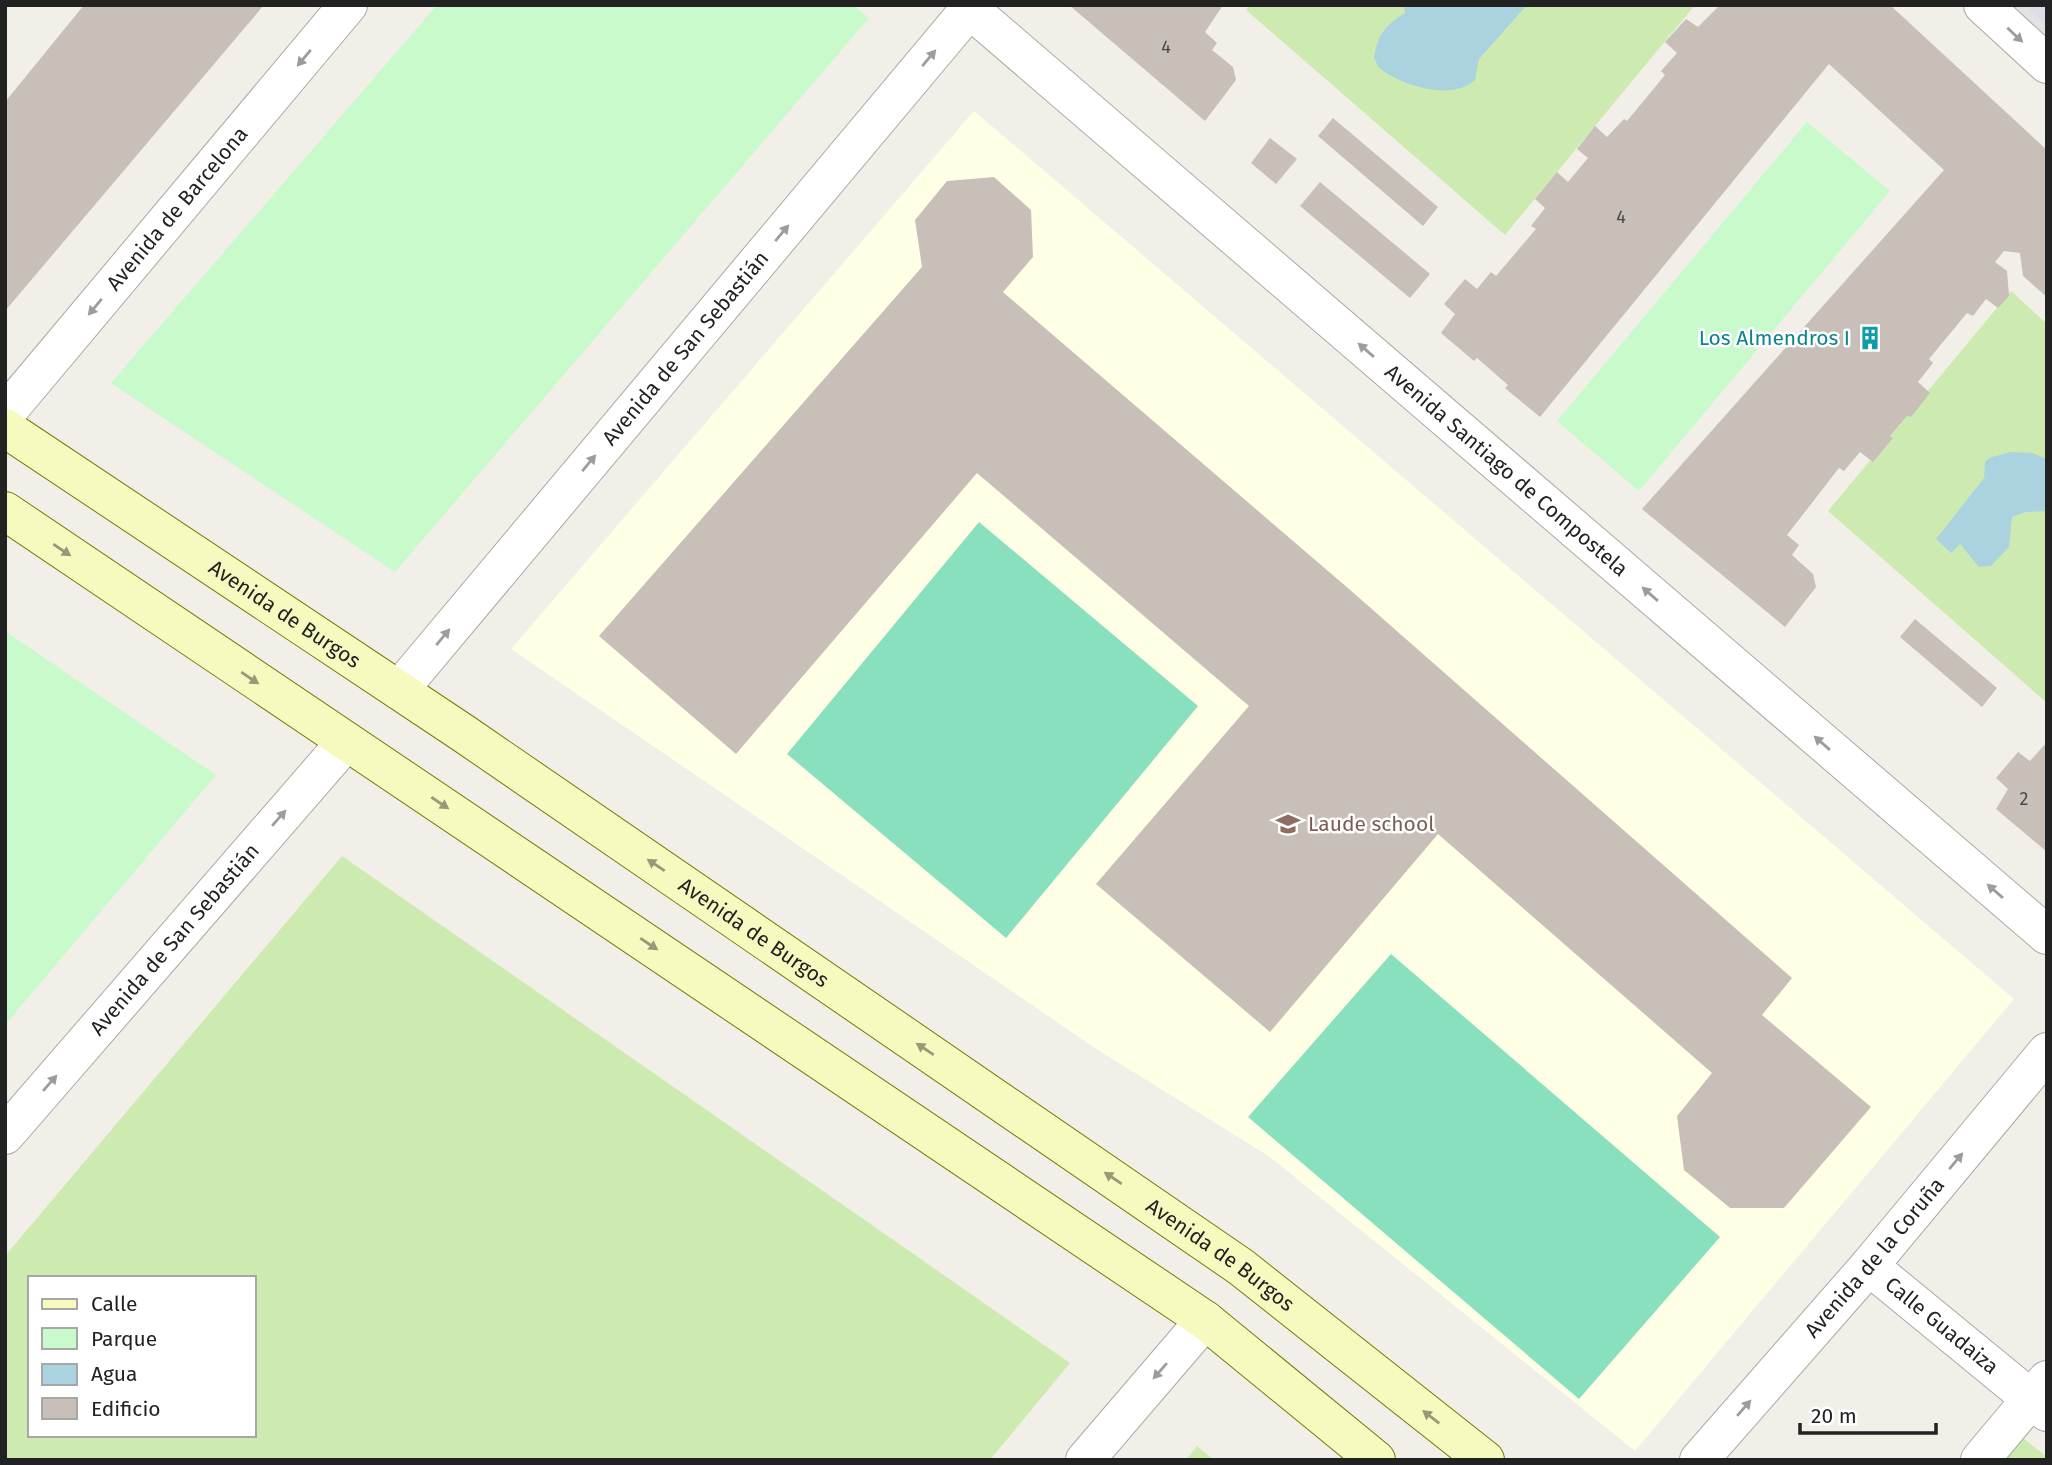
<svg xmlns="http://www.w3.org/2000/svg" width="2052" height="1465" font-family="'Fira Sans',sans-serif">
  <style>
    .education { fill: #ffffe5 }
    .grass { fill: #cdebb0; fill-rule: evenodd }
    .park { fill: #c8facc }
    .pitch { fill: #88e0be }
    .parking { fill: #e2e2e2 }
    .plaza { fill: #dddde8 }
    .water { fill: #aad3df }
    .building { fill: #c7bfb8 }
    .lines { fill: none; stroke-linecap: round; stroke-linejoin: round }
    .street-casing { stroke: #a9a9a9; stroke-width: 40 }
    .secondary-casing { stroke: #707d05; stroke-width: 40 }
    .street { stroke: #fff; stroke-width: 38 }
    .secondary { stroke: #f7fabf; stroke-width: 38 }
    .oneway { fill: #9c9c9c }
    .oneway2 { fill: #979978 }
    .labels { text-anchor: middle; stroke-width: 5; stroke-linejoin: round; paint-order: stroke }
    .number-label { font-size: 18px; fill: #4b4948 }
    .street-label { font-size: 21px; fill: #222; stroke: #fff }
    .culture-label { font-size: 21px; fill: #0d838f; stroke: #fff; text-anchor: end }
    .education-label { font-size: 21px; fill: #785e54; stroke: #fff; text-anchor: start }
  </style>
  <rect width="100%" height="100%" fill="#f2efe9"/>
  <path class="education" d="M974 111 2014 999 1635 1451 1270 1157 1095 1048 511 649Z"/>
  <path class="grass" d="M1249 5H1695L1505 235 1246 10Z
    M2011 291 2047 324V703L1828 511Z
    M342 856 1070 1363 990 1460H5V1256ZM30 1278H254V1435H30Z
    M2023 1438 2047 1457V1460H2004Z
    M1197 1446 1214 1460H1186Z"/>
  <path class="park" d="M437 5H853L869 18 395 572 111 383Z
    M1807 122 1890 191 1639 491 1557 421Z
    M5 631 216 775 5 1025Z"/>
  <path class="pitch" d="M979 522 1198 706 1006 938 787 754Z
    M1391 954 1720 1237 1579 1399 1248 1117Z"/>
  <path class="parking" d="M1995 5H2024L2047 26V52Z"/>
  <path class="plaza" d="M2024 5H2047V26Z"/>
  <path class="water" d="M1404 5H1527L1479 59 1475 80C1452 102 1401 85 1379 68L1374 58C1378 33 1386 25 1405 13Z
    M2010 452 2032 453 2047 459V511L2026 512 2012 517 2009 547 1991 566 1979 567 1960 544 1951 553 1936 539 1984 478 1985 462 1989 458Z"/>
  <path class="building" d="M84 5H264L5 311V102Z
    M1069 5H1223L1205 32 1217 43 1212 50 1233 67 1236 80 1205 121Z
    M1720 5H1890L2047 150V297L2023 276 2020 253 2004 251 1995 262 2007 271 2009 296 1998 308 1986 299 1973 316 1967 313 1929 359 1933 363 1918 382 1930 393 1911 417 1907 416 1890 436 1893 438 1873 462 1860 452 1844 471 1839 468 1787 535 1799 545 1792 555 1813 574 1816 587 1785 627 1642 509 1944 170 1829 64 1540 417 1505 388 1508 385 1477 358 1474 361 1441 333 1455 314 1444 304 1465 279 1477 289 1491 272 1496 276 1536 229 1531 226 1545 208 1535 199 1557 172 1568 182 1588 158 1577 149 1595 126 1607 137 1624 119 1627 121 1665 75 1661 71 1677 53 1665 42 1686 19 1698 27Z
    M1333 118 1438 207 1423 226 1318 136Z
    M1270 138 1297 159 1276 184 1251 163Z
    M994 177 1031 210 1033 257 1003 292 1349 589 1792 978 1762 1015 1871 1107 1784 1208H1730L1684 1170 1677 1116 1712 1073 1438 834 1270 1032 1096 884 1249 706 977 473 736 754 599 636 922 267 915 220 947 181Z
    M1320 182 1430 274 1410 298 1300 206Z
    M1915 619 1997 688 1982 707 1900 637Z
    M2047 742V852L1996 809 2008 789 1996 778 2018 752 2030 761Z"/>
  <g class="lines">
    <g class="street-casing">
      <g id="street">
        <path id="s1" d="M965 5 2047 935"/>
        <path d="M1983 5 2047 64"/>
        <path id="s2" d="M5 414 348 5"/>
        <path id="s3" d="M399 690 973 5"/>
        <path id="s4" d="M5 1135 345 743"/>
        <path id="s5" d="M1869 1266 2047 1412"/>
        <path d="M1085 1460 1205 1320"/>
        <path id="s6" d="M1699 1460 1869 1266 2047 1052"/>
        <path d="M1980 1460 2047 1380"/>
      </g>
    </g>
    <g class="secondary-casing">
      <g id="secondary">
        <path id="s7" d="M5 428 463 733 1241 1267 1485 1460"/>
        <path d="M5 511 1205 1320 1376 1460"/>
      </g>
    </g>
    <use href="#street" class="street"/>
    <use href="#secondary" class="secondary"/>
  </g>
  <defs><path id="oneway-solid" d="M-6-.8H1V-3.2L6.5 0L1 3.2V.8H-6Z" transform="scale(1.75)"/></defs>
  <g class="oneway">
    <use href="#oneway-solid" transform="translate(2015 35) rotate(43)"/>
    <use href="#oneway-solid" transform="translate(304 58) rotate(130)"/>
    <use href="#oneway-solid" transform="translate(929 58) rotate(-50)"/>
    <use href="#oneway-solid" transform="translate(782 233) rotate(-50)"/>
    <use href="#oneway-solid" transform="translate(95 307) rotate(130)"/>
    <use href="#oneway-solid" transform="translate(1366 350) rotate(-139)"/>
    <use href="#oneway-solid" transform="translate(589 463) rotate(-50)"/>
    <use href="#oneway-solid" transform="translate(1650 594) rotate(-139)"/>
    <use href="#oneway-solid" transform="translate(443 637) rotate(-50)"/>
    <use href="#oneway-solid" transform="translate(1822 743) rotate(-139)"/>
    <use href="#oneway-solid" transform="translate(279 818) rotate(-49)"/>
    <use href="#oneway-solid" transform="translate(1995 891) rotate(-139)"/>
    <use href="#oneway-solid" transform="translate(50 1083) rotate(-49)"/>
    <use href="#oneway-solid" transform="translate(1956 1161) rotate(-50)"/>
    <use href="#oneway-solid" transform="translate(1160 1371) rotate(131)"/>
    <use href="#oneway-solid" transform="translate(1744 1408) rotate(-49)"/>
  </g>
  <g class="oneway2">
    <use href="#oneway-solid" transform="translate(62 550) rotate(34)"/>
    <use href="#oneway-solid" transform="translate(250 678) rotate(34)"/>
    <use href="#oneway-solid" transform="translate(440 803) rotate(34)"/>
    <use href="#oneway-solid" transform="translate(656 865) rotate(-146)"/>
    <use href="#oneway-solid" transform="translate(649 944) rotate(34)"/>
    <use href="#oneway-solid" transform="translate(925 1049) rotate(-146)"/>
    <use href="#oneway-solid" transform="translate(1113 1178) rotate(-146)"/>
    <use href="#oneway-solid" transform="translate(1431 1417) rotate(-142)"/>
  </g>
  <defs>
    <g id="building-bare" transform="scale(1.89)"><path d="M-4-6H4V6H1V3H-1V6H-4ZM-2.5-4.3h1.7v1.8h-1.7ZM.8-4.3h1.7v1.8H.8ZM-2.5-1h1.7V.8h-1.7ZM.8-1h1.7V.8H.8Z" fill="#0f9aa8" stroke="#fff" stroke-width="2.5" paint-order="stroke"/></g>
    <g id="school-bare" transform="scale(1.89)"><path d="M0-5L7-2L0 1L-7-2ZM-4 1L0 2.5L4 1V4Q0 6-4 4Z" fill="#8d6e63" stroke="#fff" stroke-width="2.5" paint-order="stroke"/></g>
  </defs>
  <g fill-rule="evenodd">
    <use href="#building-bare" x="1870" y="338"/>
    <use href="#school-bare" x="1288" y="824"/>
  </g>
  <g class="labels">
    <g class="number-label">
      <text x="1166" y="53">4</text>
      <text x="1621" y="223">4</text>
      <text x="2024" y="805">2</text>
    </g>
    <g class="street-label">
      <text dy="7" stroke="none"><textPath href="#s2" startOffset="268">Avenida de Barcelona</textPath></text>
      <text dy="7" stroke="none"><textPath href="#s3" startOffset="446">Avenida de San Sebastián</textPath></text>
      <text dy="7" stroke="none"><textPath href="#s1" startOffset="714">Avenida Santiago de Compostela</textPath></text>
      <text dy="7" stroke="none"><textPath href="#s7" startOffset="336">Avenida de Burgos</textPath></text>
      <text dy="7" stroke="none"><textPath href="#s7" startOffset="903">Avenida de Burgos</textPath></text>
      <text dy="7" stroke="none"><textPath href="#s4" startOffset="259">Avenida de San Sebastián</textPath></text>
      <text dy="7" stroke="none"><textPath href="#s7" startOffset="1470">Avenida de Burgos</textPath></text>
      <text dy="7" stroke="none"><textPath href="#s6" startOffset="268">Avenida de la Coruña</textPath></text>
      <text dy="7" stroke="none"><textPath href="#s5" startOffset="94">Calle Guadaiza</textPath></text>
    </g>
    <g class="culture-label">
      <text x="1850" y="345">Los Almendros I</text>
    </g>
    <g class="education-label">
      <text x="1308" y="831">Laude school</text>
    </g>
  </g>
  <rect width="2052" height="1465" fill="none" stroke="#222222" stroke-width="14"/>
  <rect x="28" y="1276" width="228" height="161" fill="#ffffff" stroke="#a7a7a7" stroke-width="2"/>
  <rect x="42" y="1299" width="35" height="10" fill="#f7fabf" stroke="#a7a7a7" stroke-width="2"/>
  <text x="91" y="1311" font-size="21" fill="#222222">Calle</text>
  <rect x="42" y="1328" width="35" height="21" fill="#c8facc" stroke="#a7a7a7" stroke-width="2"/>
  <text x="91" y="1346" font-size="21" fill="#222222">Parque</text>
  <rect x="42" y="1364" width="35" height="21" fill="#aad3df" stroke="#a7a7a7" stroke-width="2"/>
  <text x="91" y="1381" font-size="21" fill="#222222">Agua</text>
  <rect x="42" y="1398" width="35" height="21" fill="#c7bfb8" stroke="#a7a7a7" stroke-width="2"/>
  <text x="91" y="1416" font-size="21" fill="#222222">Edificio</text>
  <path d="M1800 1423v10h136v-10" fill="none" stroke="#222222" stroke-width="3.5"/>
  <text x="1811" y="1423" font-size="21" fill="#222222" stroke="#ffffff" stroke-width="5" paint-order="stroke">20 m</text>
</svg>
